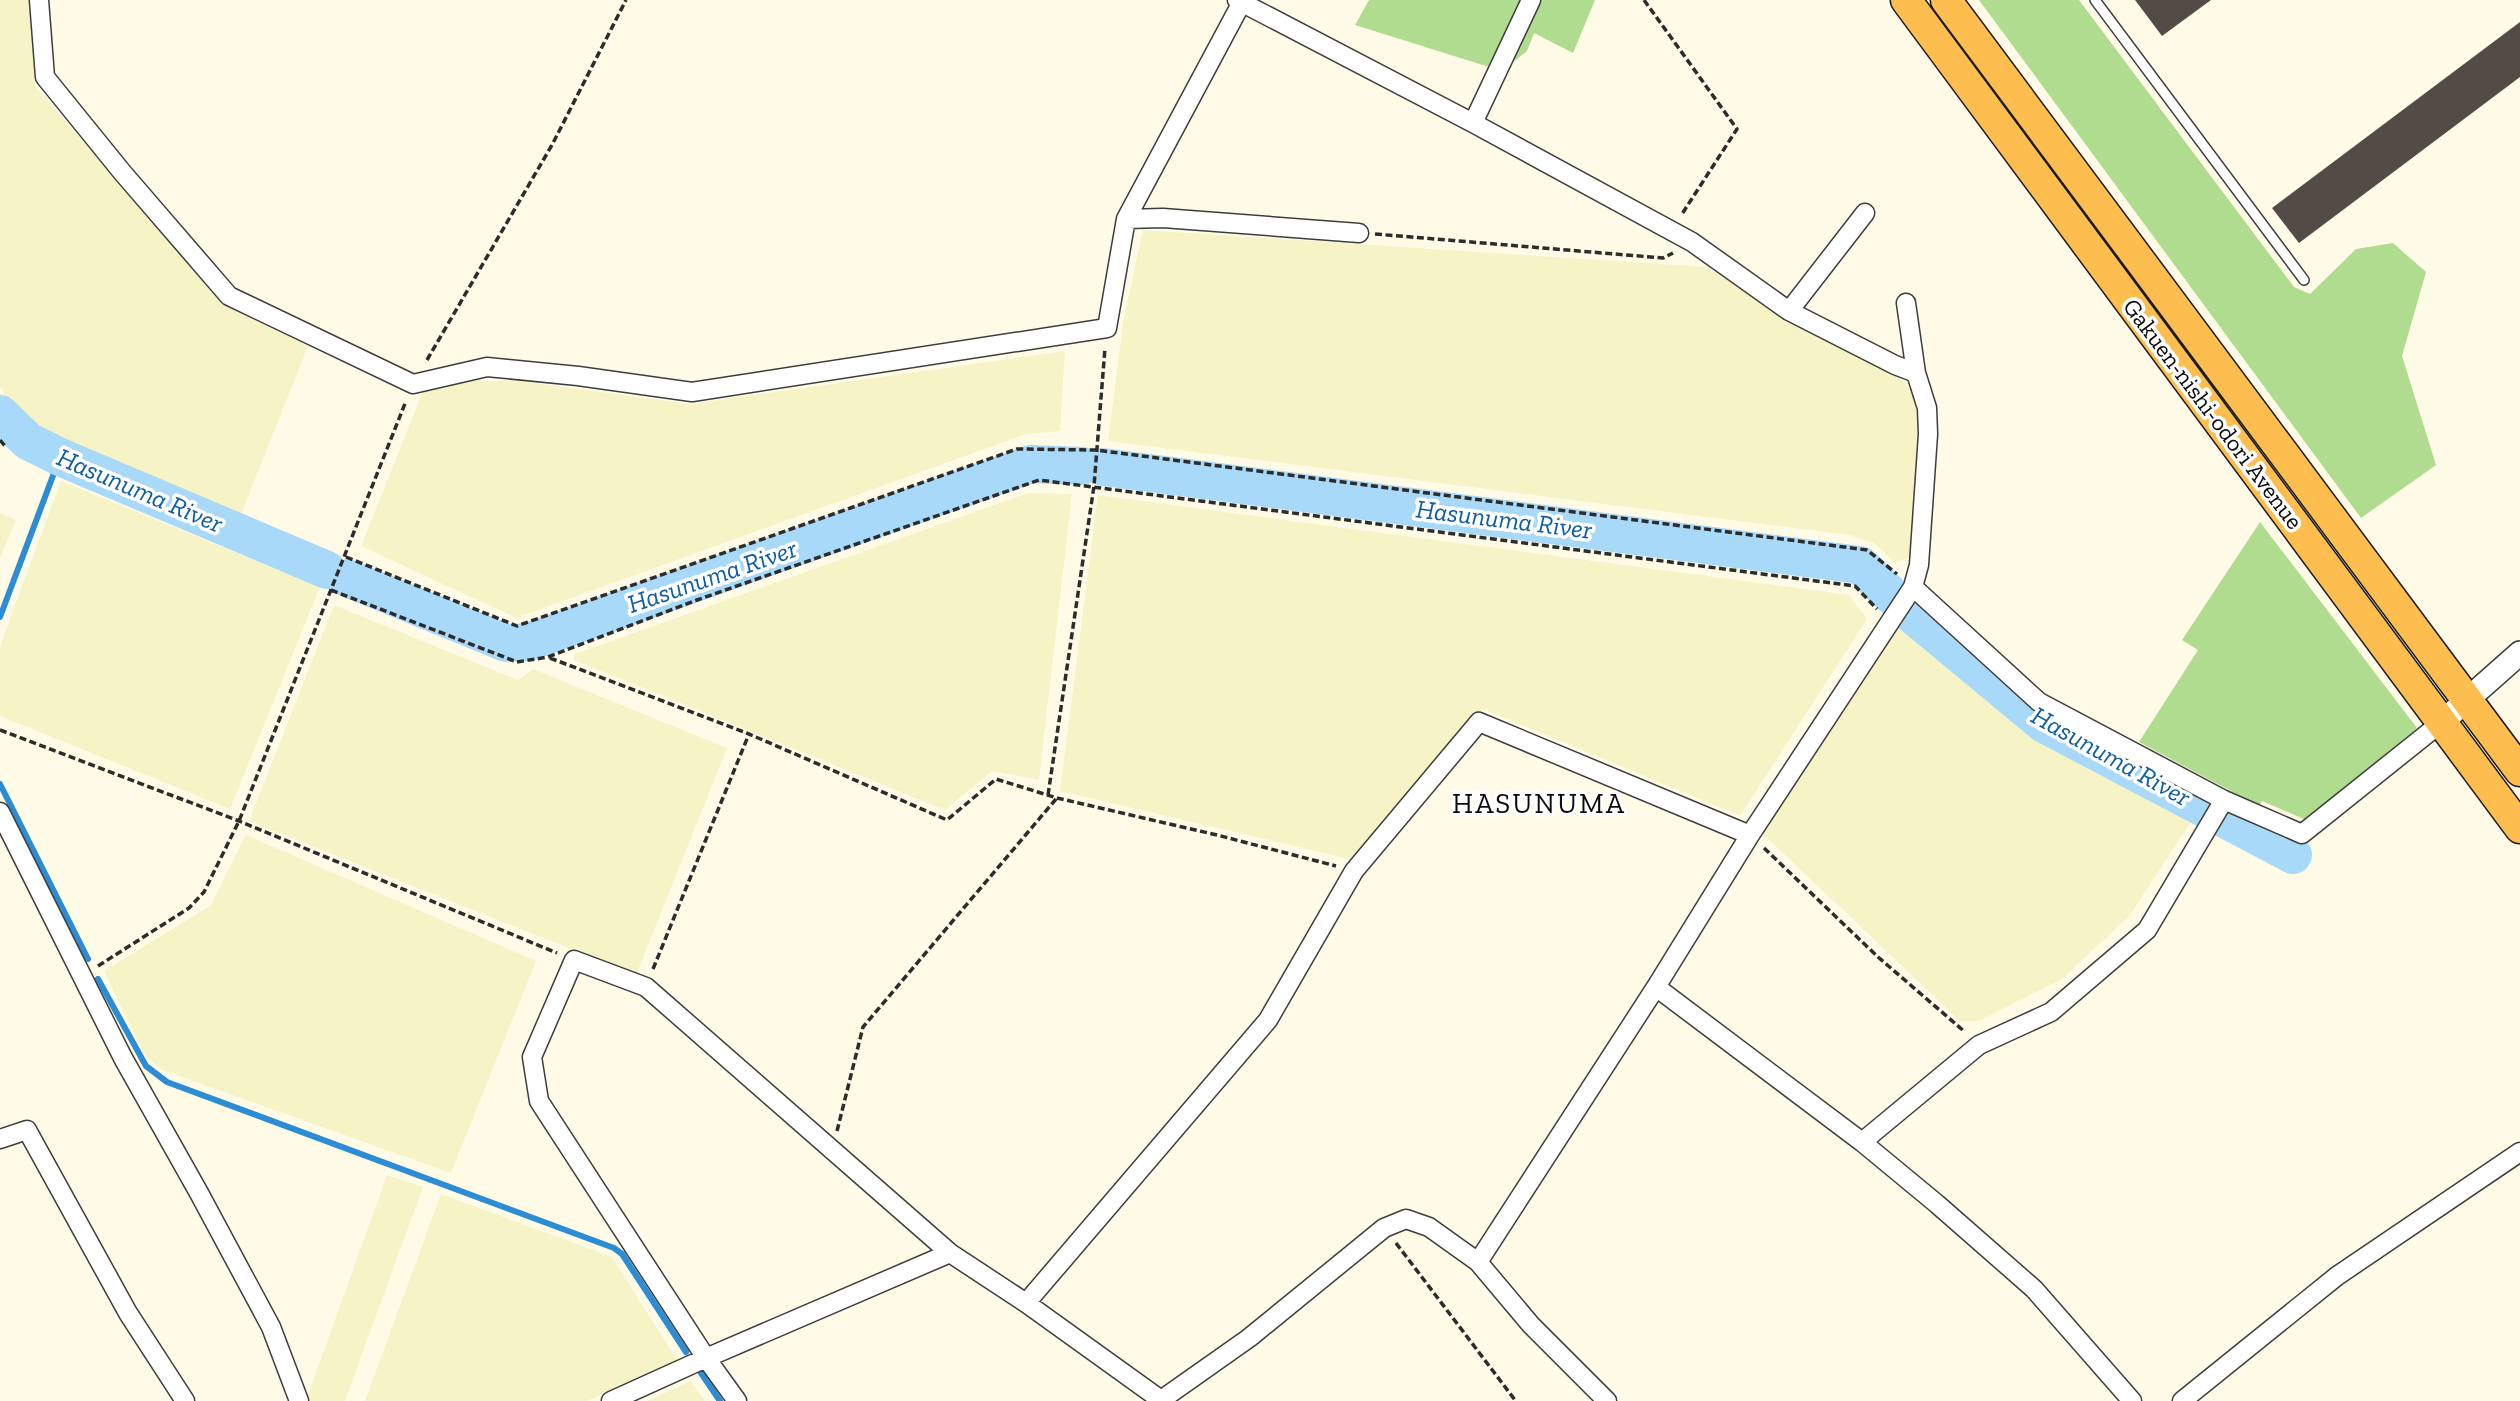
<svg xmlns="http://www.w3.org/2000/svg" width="2520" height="1401" font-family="'Zilla Slab',serif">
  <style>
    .farmland { fill: #f6f3c6 }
    .forest { fill: #afdc8e }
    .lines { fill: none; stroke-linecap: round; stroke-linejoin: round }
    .stream { stroke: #2c8cd4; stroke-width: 6 }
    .river { stroke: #a9d9f9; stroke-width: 38 }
    .building { fill: #534b46 }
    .service-casing { stroke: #3d3d3d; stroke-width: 12 }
    .minor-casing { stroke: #3d3d3d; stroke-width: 21 }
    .tertiary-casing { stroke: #3d3d3d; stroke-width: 26 }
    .trunk-casing { stroke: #1b1b1b; stroke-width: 33 }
    .path { stroke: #2c2c2c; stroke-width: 3.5; stroke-dasharray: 7 3.5; stroke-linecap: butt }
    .service { stroke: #fff; stroke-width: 9 }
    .minor { stroke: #fff; stroke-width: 18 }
    .tertiary { stroke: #fff; stroke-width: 23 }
    .trunk { stroke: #febe4f; stroke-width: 30 }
    .labels { text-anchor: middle; stroke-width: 7; stroke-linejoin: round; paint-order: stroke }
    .street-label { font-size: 24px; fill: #0a0a0a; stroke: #fff }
    .water-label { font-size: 26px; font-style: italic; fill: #0e5ca1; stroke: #fff }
    .quarter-label { font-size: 28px; letter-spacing: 2px; fill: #0a0a0a; stroke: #fff }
  </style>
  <rect width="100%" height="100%" fill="#fffbe7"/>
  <path class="farmland" d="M0 0H30L35 86 226 306 308 346 240 517 59 439 13 407 0 387Z
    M1143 230 1707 267 1781 315 1903 381 1913 392 1918 426 1910 557 1895 563 1874 543 1849 535 1108 441 1123 323Z
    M1065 351 1060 431 1026 434 516 618 361 546 423 391 474 381H519L690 404Z
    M61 481 320 587 230 809 0 716V646Z
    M1028 493 1072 494 1039 780 992 771 945 810 574 660 575 654Z
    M1098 495 1849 595 1867 619 1740 816 1483 709 1354 860 1060 791Z
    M0 513 16 520 0 558Z
    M334 605 518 680 533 669 727 748 636 975 249 821Z
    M1898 625 2020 725 2046 743 2192 820 2130 915 2062 979 1979 1021H1960L1763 834Z
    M246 835 536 961 451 1173 162 1070 144 1054 104 971 210 906Z
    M387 1175 423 1187 345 1401H311L308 1395Z
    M441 1194 612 1257 677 1360 587 1401H365Z
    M691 1381 705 1401H647Z"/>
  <path class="forest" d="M1369 0H1595L1573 53 1534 33 1527 51 1502 71 1355 25Z
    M1979 0H2079L2294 287 2310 294 2356 249 2393 243 2426 272 2402 356 2436 465 2361 518Z
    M2260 522 2417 728 2306 820 2262 801 2259 806 2139 742 2198 650 2182 640Z"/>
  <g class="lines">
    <path class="stream" d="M0 617 60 457
      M0 784 88 959
      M98 979 146 1066 167 1082 614 1248 622 1254 686 1352
      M701 1373 720 1401"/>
    <path class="river" d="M0 414 28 441 60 457 327 570
      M1103 467 1860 565 1892 596
      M347 578 506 643 528 642 1031 464 1082 466
      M1909 612 2044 724 2293 855"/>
  </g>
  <path class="building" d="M2135 0H2211L2162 36Z
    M2520 22V77L2299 243 2272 208Z"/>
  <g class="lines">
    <g class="service-casing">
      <path id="service" d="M2095 0 2304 280"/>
    </g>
    <g class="minor-casing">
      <path id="minor" d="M39 0 45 77 122 172 229 296 413 384 487 367 578 376 692 392 1107 328 1126 219 1242 2
        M1237 0 1473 123 1692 242 1789 311 1895 365 1916 373
        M1473 123 1531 0
        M1126 219 1163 218 1359 233
        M1906 303 1916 373 1927 408 1928 434 1919 565 1913 587 1750 835 1656 987 1862 1142 1937 1204 2034 1289 2132 1401
        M1789 311 1865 213
        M1913 587 2039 702 2224 800 2302 834 2442 722
        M0 812 123 1058 199 1193 271 1327 299 1401
        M0 1139 27 1130 128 1313 185 1401
        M1862 1142 1979 1045 2051 1012 2147 930 2224 800
        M1026 1303 1268 1020 1354 871 1479 722 1750 835
        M611 1401 706 1358 950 1253 1026 1303 1161 1400 1249 1338 1384 1228 1406 1219 1429 1227 1478 1262
        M737 1401 706 1358 539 1101 532 1057 574 960 646 987 950 1253
        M1607 1401 1531 1325 1478 1262 1656 987
        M2182 1401 2337 1276 2520 1152"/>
    </g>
    <g class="tertiary-casing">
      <path id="tertiary" d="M2442 722 2520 653"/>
    </g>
    <g class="trunk-casing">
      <path id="trunk" d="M1906 0 2520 828
        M1946 0 2520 771"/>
    </g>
    <path class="path" d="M1644 0 1737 129 1682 214
      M1375 234 1663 258 1673 253
      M427 360 552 145 626 0
      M0 440 5 446
      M346 557 517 626 1017 449 1096 450 1867 550 1897 574
      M331 590 517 662 548 657 697 600 1039 480 1855 586 1877 609
      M550 658 749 734 947 820 996 779 1057 798 1217 835 1336 866
      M0 730 239 821 557 953
      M1048 795 1094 486 1105 348
      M1764 848 1878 957 1965 1032
      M98 966 189 908 204 892 239 821 406 401
      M653 969 749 734
      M837 1131 863 1027 1056 799
      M1396 1243 1515 1400"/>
    <use href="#service" class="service"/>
    <use href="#minor" class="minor"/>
    <use href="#tertiary" class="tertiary"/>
    <use href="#trunk" class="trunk"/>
  </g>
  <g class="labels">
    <g class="street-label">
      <text transform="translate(2213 414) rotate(53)" y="8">Gakuen-nishi-odori Avenue</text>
    </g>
    <g class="water-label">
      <text transform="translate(140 490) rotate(23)" y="9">Hasunuma River</text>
      <text transform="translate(1504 519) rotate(7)" y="9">Hasunuma River</text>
      <text transform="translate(712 576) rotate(-19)" y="9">Hasunuma River</text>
      <text transform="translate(2111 756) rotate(29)" y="9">Hasunuma River</text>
    </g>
    <g class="quarter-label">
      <text x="1539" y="813">HASUNUMA</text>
    </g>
  </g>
</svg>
